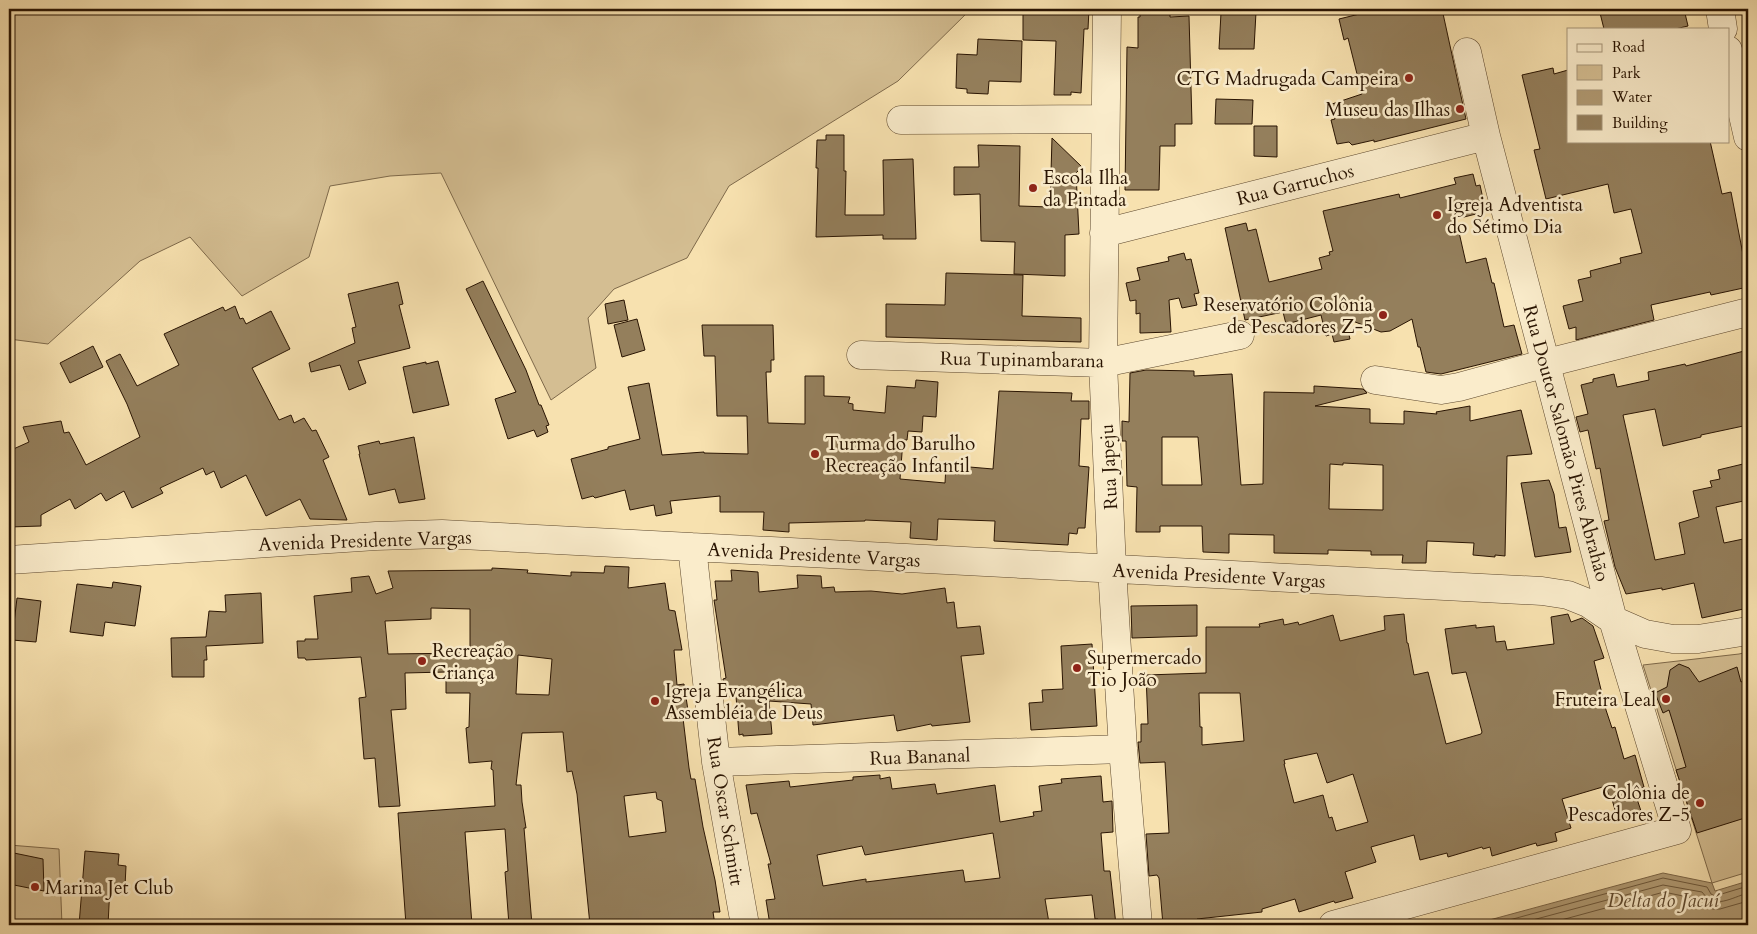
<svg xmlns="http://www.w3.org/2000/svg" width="1757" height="934" font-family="Cardo,serif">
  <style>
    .green { fill: #d4be92; stroke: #7e694a }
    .water { fill: #b19b74; stroke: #7b6546 }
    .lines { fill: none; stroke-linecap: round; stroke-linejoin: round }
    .shore { stroke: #6d583b; stroke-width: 1 }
    .building { fill: #947f5c; stroke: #291402; fill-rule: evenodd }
    .minor-casing { stroke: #5c472d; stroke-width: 29 }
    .minor { stroke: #faeccb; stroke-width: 28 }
    .poi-dot { fill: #8f2418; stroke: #faeccb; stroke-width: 2 }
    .labels { text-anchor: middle; stroke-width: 5; stroke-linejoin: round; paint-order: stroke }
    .poi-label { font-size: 19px; fill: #291402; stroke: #faeccb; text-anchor: start }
    .street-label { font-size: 19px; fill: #291402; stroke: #faeccb }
    .water-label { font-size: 20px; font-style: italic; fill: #5f4a30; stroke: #faeccb }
  </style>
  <rect width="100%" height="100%" fill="#f7e1af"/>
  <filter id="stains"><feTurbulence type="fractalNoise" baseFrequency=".004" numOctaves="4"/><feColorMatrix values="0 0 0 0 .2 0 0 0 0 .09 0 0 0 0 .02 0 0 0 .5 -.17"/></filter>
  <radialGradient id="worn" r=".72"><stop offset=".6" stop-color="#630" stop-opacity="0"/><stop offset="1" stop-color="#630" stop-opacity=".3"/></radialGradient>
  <path class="green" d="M9 9H971L898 81 729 186 687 258 614 289 588 318 596 368 551 400 441 173 390 176 330 186 309 257 242 296 190 237 140 261 48 344 9 339Z
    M1748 652V872L1712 883 1643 665 1739 654Z
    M9 845 59 849 62 925H9Z"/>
  <path class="water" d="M1663 873 1712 883 1715 891 1748 881V925H1471Z"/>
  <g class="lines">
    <path class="shore" d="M1491 925 1663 878 1707 887 1711 894 1715 896 1748 886
      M1514 925 1663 885 1702 892C1715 910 1730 898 1748 893
      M1543 925 1664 892 1697 899 1704 906 1713 909H1720L1748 901"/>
  </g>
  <path class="building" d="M1023 9H1089L1088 29H1084L1081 93 1071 92V95H1054L1056 41 1023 40Z
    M1140 9H1170V17L1189 16 1192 124H1175V146H1160L1159 190H1125L1127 47 1138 48V17H1140Z
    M1380 9H1442L1466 119 1374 142V140L1352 145 1349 142 1337 144 1331 120 1335 119 1332 104 1362 94 1348 38 1344 40 1339 19Z
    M1599 9H1684L1688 26 1675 29H1604Z
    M1256 12 1254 49H1219L1221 13Z
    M978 39 1022 41 1021 82 989 81 988 94 967 93V89L956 88 957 54 977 55Z
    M1553 68 1554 74 1568 70V141H1710L1722 194 1731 192 1745 265 1748 264V287L1711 295 1710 292 1651 305 1654 320 1576 340V327L1569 329 1563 306 1583 301 1578 280 1591 277 1590 271 1621 263 1620 258 1642 253 1631 209 1614 213 1608 184 1546 199 1534 150 1540 149 1522 75Z
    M1216 99 1253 100 1252 124H1215Z
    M1254 126H1277V157L1254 156Z
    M826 135H844V171H846L845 215H884L883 160 913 159 916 239H883V235L816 237 818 168H816L817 140H826Z
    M1052 138 1082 167 1076 173 1079 234 1065 235V276L1014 274 1015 242 981 241 980 194 954 195V167H979L978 145 1020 146 1019 206 1050 207Z
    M1473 174 1476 186 1480 185 1485 208 1475 211 1476 214 1456 219 1466 263 1486 258 1492 283H1494L1504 327 1514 325 1522 354 1441 374 1426 372 1420 347H1418L1412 319 1390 331 1381 332 1345 318 1350 339 1334 342 1332 334 1326 336 1321 315 1286 324 1283 312 1245 320 1225 228 1246 223 1248 231 1256 229 1269 282 1322 269 1319 258 1330 255 1329 252 1333 251 1323 211 1399 194 1400 198 1456 184 1454 178Z
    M1184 253 1186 260 1191 259 1199 293 1194 294 1197 305 1182 308 1179 298 1169 300 1171 332 1140 333V313L1136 314V300L1130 301 1126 283 1140 280 1137 268 1169 261 1168 257Z
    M946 273 1023 275 1022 316 1081 318V342L886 337V304L945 305Z
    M483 281 526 370 539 405H541L549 425 546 426 548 432 537 437 534 430 508 439 495 399 516 392 466 289Z
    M398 282 403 304 399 305 410 348 358 361 366 383 349 390 340 365 311 372 309 363 355 343 352 328 356 327 348 294Z
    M624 300 628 320 608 324 605 304Z
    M235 306 240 319 243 318 246 324 271 311 290 349 252 368 279 420 291 415 294 423 304 418 312 431 316 430 329 457 323 460 347 520 310 519 300 499 266 516 246 475 221 488 214 471 206 475 203 468 160 488 163 493 132 508 124 491 106 501 101 493 75 509 70 499 41 515V526L9 527V451L29 442 23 427 61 421 64 433 69 432 86 465 140 437 127 404 106 361 120 354 137 386 179 365 164 334 223 307 225 311Z
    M637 319 645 350 622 357 614 325Z
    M702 325H773L774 360H771V372H766L768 423 805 424V376H824V396L850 397 848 403 853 404V410L885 413 887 386 915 388 916 380 938 382 936 417 923 416 922 432 908 431 907 440H903L900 479 945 483 946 465 993 469 999 391 1072 393 1071 401H1089V419H1081L1079 466 1089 467 1085 528H1078L1077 534 1069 533 1068 545 994 541 995 521 938 519 937 540 910 538 911 522 865 520V521L789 523V532L763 530 764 512H720V496L670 501 672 513 656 516 654 505 630 510 625 490 595 498 593 496 582 499 571 459 608 449V447L640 439 628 387 649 383 662 455 704 452V453L748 454 747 416H717L715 356H704Z
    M93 346 103 367 70 383 60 363Z
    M1748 350V425L1701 435V437L1663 446 1655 409 1623 415 1655 560 1685 554 1679 523 1699 517 1693 491 1712 487 1710 481 1720 479 1718 470 1743 464 1748 486V500L1716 507 1724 543 1748 538V608L1702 618 1694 583 1662 590V588L1626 594 1615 567 1604 521 1609 520 1600 468 1596 469 1588 430 1580 432 1576 417 1588 414 1581 385 1593 382V379L1614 374 1617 387 1649 380 1648 372 1685 364 1686 366Z
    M438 361 449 405 413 413 403 367 426 362V364Z
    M1146 370 1194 371V376L1232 374 1241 485 1263 484 1264 392 1314 393V386L1363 389 1367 393 1315 406 1370 409V423L1404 424V411L1437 414 1436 412 1470 406V421L1521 410 1532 454 1507 456 1505 556 1495 555V557L1473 555 1474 543 1427 541 1426 563H1402L1403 555H1371V551L1328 550V554L1274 553V535L1229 534V553L1203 552 1202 526H1160V532H1136L1137 487 1127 486 1126 441H1122V421L1129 422 1130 373ZM1162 437H1198L1202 485H1162ZM1343 463 1383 465V510L1329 509 1330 464 1343 465Z
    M414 437 425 499 399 503 395 489 369 495 359 454H360L358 446 379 441 380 444Z
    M1549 480 1554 494 1559 528 1566 527 1571 552 1535 557 1521 483Z
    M605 566 629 567 628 588 665 583 669 610 675 611 682 650H674L677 685 684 684 689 717 683 718 689 768 691 779H695L703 827 715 880 720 912H713L715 925H590L577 794 572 771 567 772 563 732 522 733 516 785H521L522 802 526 828H524L532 925H509L505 872 508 871 505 829 465 832 472 925H406L398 813 495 806 493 770 491 769 492 761 469 763 466 728 469 727 470 693H446V672L405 673 406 709 391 710 400 806 379 807 375 758 364 759 359 698 366 697 361 657 306 660 305 658H298L297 641H305V639H318L314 596 352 592 351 578 369 576 376 594 393 588 388 571 492 570V568L528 570 527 573 571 576V572L604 573ZM431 608 470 609V653L388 654 385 621 431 619ZM518 655 552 659 549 695 516 694ZM656 792 657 799 662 801 666 832 629 837 624 796Z
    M731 570 758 572 759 592 798 588 797 575 821 576 822 588 834 587 835 592 871 591 902 594 945 588 947 603 954 602 957 628 980 626 984 654 961 656 970 722 932 726 931 724 897 731 894 715 813 725 811 704 769 701 772 734 743 736V734L739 735 736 696 726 697 723 679 726 678 714 600H717L715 581H732Z
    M113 582 141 586 135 626 105 622 103 636 70 632 77 584 112 588Z
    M261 593 263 643 206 646 207 660H204V677H172L171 638 206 637 209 611 226 612 225 595Z
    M17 598 41 601 36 642 12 640Z
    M1197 605V636L1132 638 1131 606Z
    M1404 614 1407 643H1408L1414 675 1428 672 1446 744 1481 734 1482 732 1466 672 1452 674 1445 629 1476 625V628L1494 626 1496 642 1505 641 1507 650 1554 644 1551 617 1568 614 1571 622 1582 618 1593 626 1604 658 1594 661 1606 710 1612 728 1615 727 1624 759 1635 755 1644 787 1634 790 1642 814 1618 820 1611 796 1609 797 1606 786 1562 799 1571 828 1555 833 1557 841 1537 846 1536 843 1492 856 1490 847 1483 849 1482 847 1448 857 1447 853 1420 860 1414 835 1371 847 1376 862 1345 872 1353 898 1335 903 1334 901 1299 912 1295 899 1262 909V912L1197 919V925H1163L1159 878 1157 875 1149 876 1146 834 1169 833 1165 762 1140 763 1138 742H1141V724H1148L1146 675 1206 673V627H1260L1259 624 1283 619 1284 625 1298 622 1299 625 1333 615 1340 641 1385 630 1384 616ZM1199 693H1240L1244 741 1202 745V727H1200ZM1317 753 1327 783 1353 774 1368 822 1336 831 1332 817 1329 818 1323 795 1294 803 1284 764H1285L1284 760Z
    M1092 644 1097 726 1031 730 1029 703 1043 702 1042 690 1063 689 1061 646Z
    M1679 664 1689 668 1699 682 1737 667 1741 682 1748 679V817L1697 833 1676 770 1686 767 1677 736 1669 710 1663 713 1655 693 1667 687 1670 670Z
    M880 775V779L890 777 892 789 935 784 937 794 995 785 1000 822 1034 816 1033 812 1042 811 1039 786 1062 783 1061 779 1101 776 1103 802 1112 801 1113 832 1101 833 1104 871H1110L1116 925H1098V919H1095L1092 895 1045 899 1049 923 1045 924V925H833L832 922 807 925H770L766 900 775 899 768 864H771L757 813 751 814 746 785 789 781 790 787 853 780V777ZM993 833 1000 878 965 882 963 870 866 882V879L823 886 817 855 862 846 865 855Z
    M85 851 119 854 118 865 126 866 125 886H110L108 925H79Z
    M9 852 43 859 44 891 9 884Z"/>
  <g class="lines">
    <g class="minor-casing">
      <path id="minor" d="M1107 9 1103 363 1112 568 1123 749 1138 925
        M1720 9 1723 29
        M1728 50 1748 137
        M901 120 1105 119
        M1104 233 1486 136
        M861 355 1103 363 1240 335
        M1375 380 1441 390 1459 387 1547 363 1748 312
        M692 547 716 762 745 925
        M9 560 376 536 442 534 1542 591 1568 595 1588 603 1613 620 1645 634 1673 639H1698L1748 631
        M716 762 1123 749
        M1333 925 1677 830 1613 620 1486 136 1467 52"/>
    </g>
    <use href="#minor" class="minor"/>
  </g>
  <g class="poi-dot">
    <circle cx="1409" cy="78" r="5"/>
    <circle cx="1460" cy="109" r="5"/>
    <circle cx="1033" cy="188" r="5"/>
    <circle cx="1437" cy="215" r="5"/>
    <circle cx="1383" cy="315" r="5"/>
    <circle cx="815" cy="454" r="5"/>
    <circle cx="422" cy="661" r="5"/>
    <circle cx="1077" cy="668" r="5"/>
    <circle cx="1666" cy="699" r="5"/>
    <circle cx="655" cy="701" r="5"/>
    <circle cx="1700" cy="803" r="5"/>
    <circle cx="35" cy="887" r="5"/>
  </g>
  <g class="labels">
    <g class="poi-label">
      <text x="1399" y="85" text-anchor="end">CTG Madrugada Campeira</text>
      <text x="1450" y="116" text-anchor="end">Museu das Ilhas</text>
      <text x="1043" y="184">Escola Ilha<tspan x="1043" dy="22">da Pintada</tspan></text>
      <text x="1447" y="211">Igreja Adventista<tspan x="1447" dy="22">do Sétimo Dia</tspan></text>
      <text x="1373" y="311" text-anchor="end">Reservatório Colônia<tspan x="1373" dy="22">de Pescadores Z-5</tspan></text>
      <text x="825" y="450">Turma do Barulho<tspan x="825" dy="22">Recreação Infantil</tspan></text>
      <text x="432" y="657">Recreação<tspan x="432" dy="22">Criança</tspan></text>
      <text x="1087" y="664">Supermercado<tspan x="1087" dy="22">Tio João</tspan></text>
      <text x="665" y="697">Igreja Evangélica<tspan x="665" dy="22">Assembléia de Deus</tspan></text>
      <text x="1656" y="706" text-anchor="end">Fruteira Leal</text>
      <text x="1690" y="799" text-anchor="end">Colônia de<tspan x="1690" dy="22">Pescadores Z-5</tspan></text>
      <text x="45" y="894">Marina Jet Club</text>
    </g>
    <g class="street-label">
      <text transform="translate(1295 184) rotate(-14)" y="7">Rua Garruchos</text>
      <text transform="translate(1022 359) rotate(1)" y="7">Rua Tupinambarana</text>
      <text transform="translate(1567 443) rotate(75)" y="7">Rua Doutor Salomão Pires Abrahão</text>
      <text transform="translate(1108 467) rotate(-93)" y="7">Rua Japeju</text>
      <text transform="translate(365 540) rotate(-2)" y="7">Avenida Presidente Vargas</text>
      <text transform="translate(814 554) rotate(3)" y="7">Avenida Presidente Vargas</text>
      <text transform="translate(1219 575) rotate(3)" y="7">Avenida Presidente Vargas</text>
      <text transform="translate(920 756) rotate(-2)" y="7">Rua Bananal</text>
      <text transform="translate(726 811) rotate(81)" y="7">Rua Oscar Schmitt</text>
    </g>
    <g class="water-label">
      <text x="1663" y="907">Delta do Jacuí</text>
    </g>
  </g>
  <rect width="1757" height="934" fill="none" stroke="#f7e1af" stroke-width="30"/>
  <rect x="10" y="10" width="1737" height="914" fill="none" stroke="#291402" stroke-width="2.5"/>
  <rect x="15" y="15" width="1727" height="904" fill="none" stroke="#291402"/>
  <rect x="1567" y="28" width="162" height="115" fill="#faeccb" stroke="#a6967b"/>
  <rect x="1577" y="44" width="25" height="8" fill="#faeccb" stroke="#a6967b"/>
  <text x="1612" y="52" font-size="15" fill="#291402">Road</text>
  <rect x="1577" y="65" width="25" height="15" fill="#d4be92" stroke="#a6967b"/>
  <text x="1612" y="78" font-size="15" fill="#291402">Park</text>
  <rect x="1577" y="90" width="25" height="15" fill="#b19b74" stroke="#a6967b"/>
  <text x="1612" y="102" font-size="15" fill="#291402">Water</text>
  <rect x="1577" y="115" width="25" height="15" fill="#947f5c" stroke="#a6967b"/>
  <text x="1612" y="128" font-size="15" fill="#291402">Building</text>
  <rect width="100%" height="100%" filter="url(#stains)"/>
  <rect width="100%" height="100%" fill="url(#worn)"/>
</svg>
